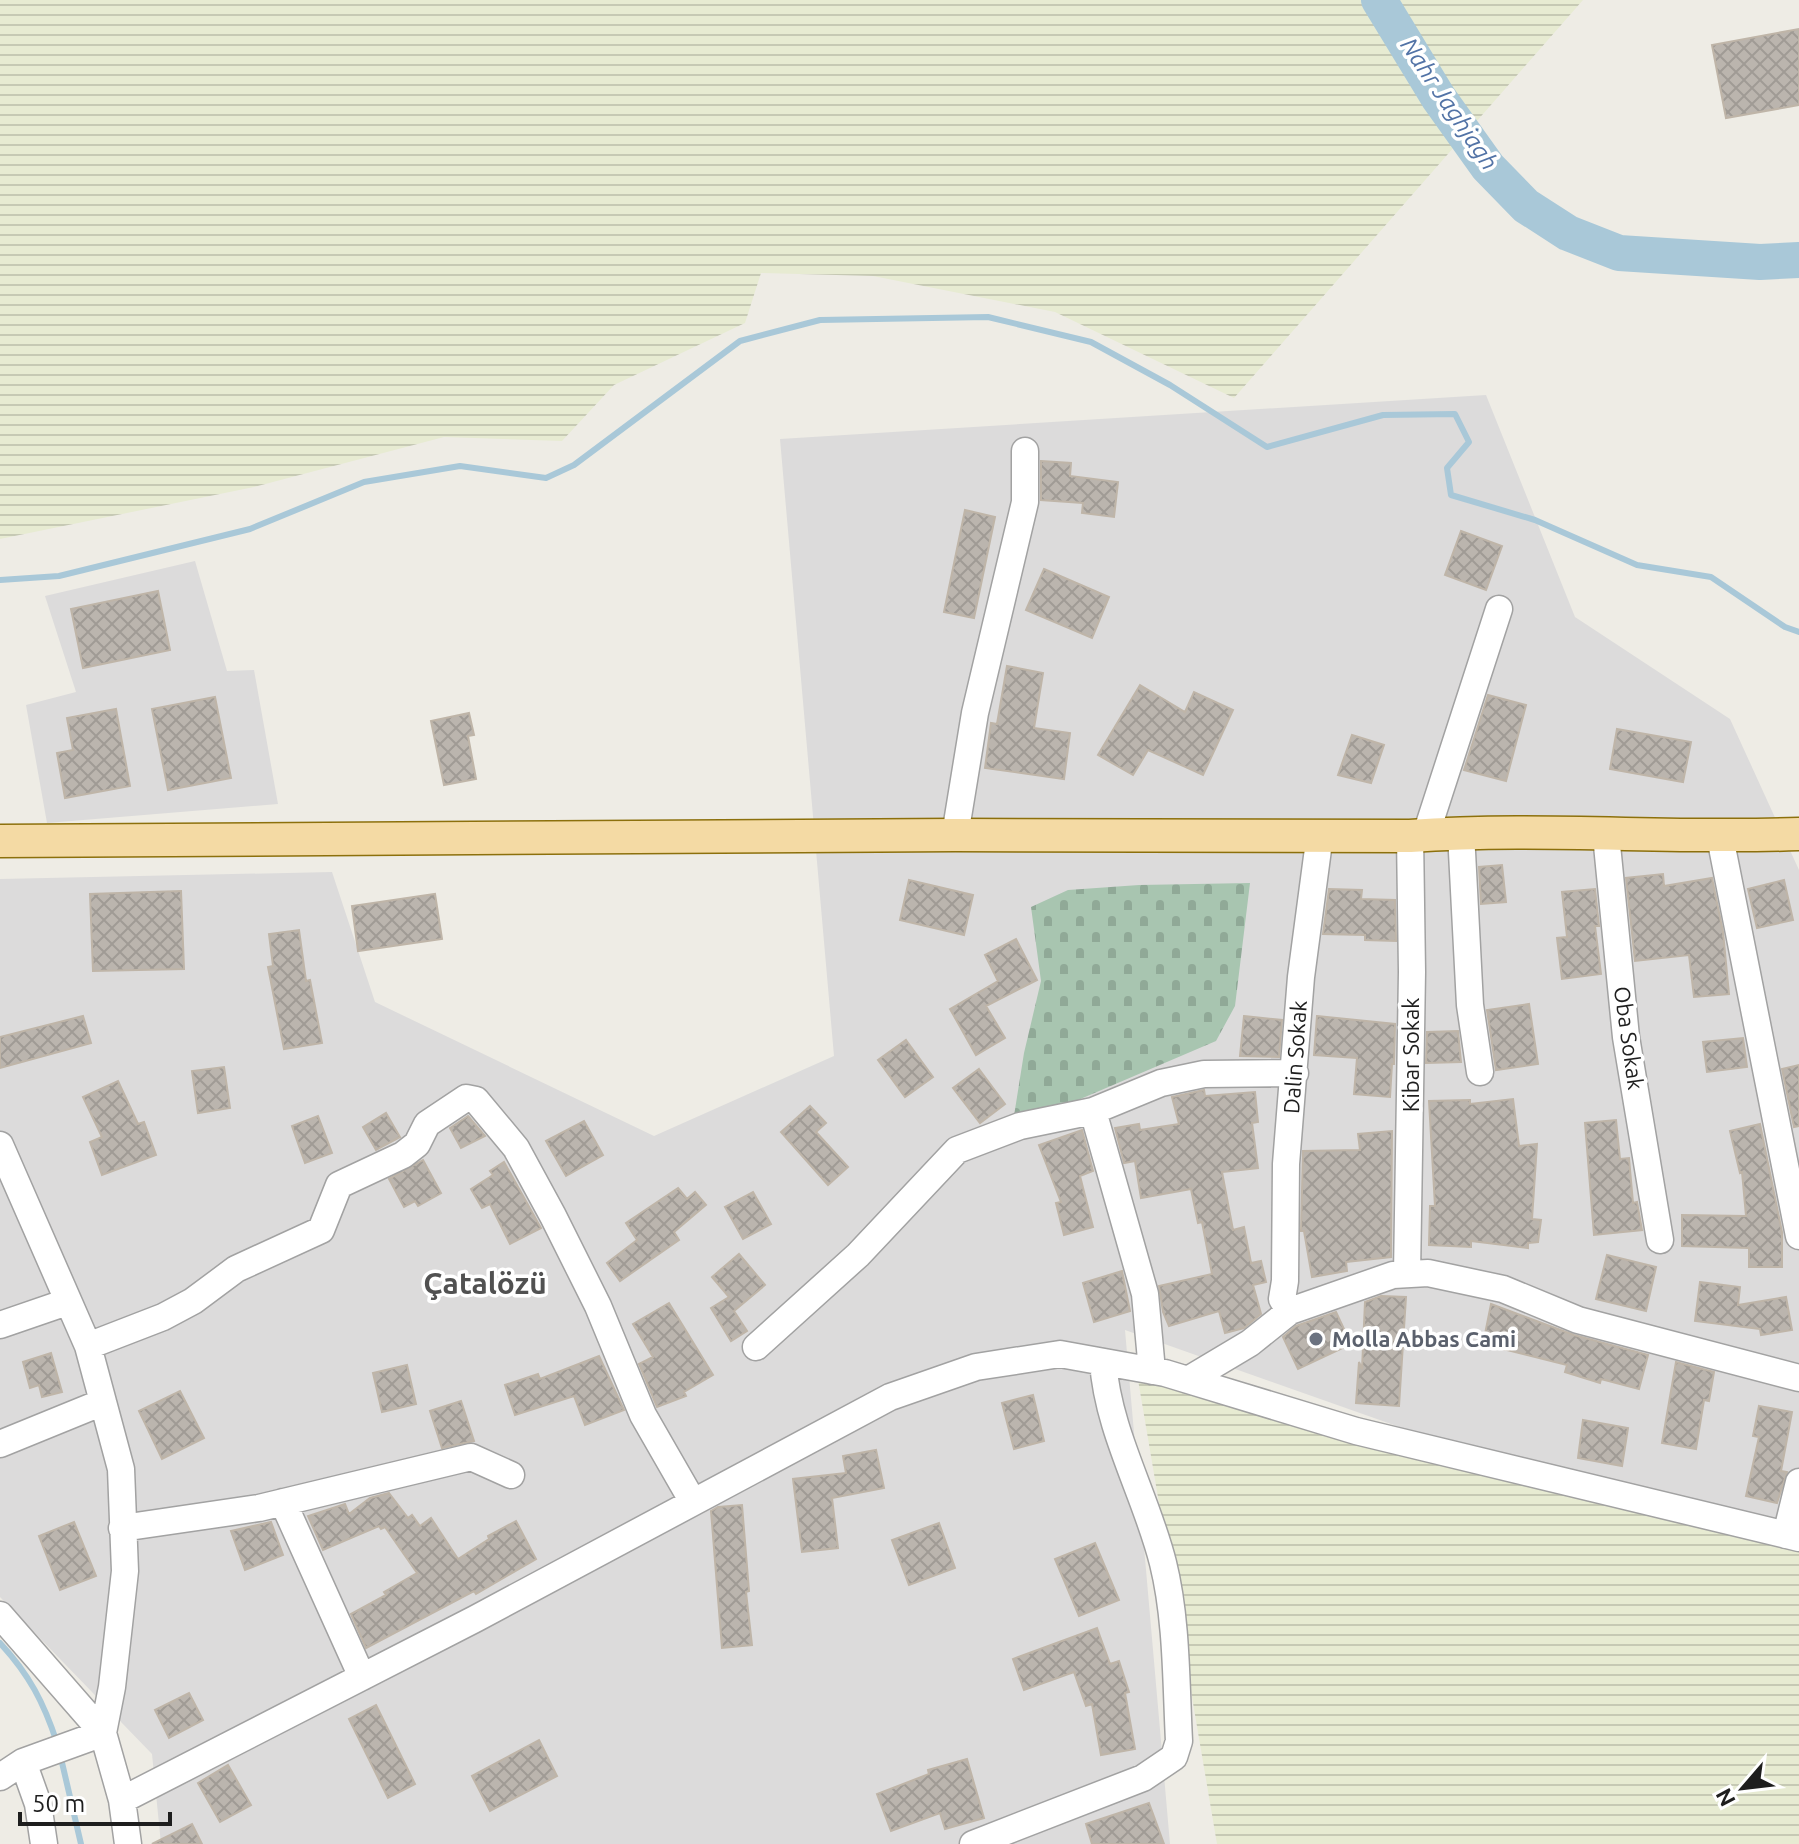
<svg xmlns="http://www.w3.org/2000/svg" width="1799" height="1844" font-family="Ubuntu,sans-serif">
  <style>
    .residential { fill: #dcdbdb }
    .farmland { fill: url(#farmland-rules) }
    .cemetery { fill: url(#cemetery-stones) }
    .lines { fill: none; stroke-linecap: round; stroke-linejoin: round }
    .stream { stroke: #a9c8d8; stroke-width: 6 }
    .river { stroke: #a9c8d8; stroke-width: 36 }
    .building { fill: url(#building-cross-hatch); stroke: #bfb5a8; stroke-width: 2 }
    .minor-casing { stroke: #a2a2a2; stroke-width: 29 }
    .major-casing { stroke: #8c700c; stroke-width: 35 }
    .minor { stroke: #fff; stroke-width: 26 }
    .major { stroke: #f4daa4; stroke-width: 32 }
    .worship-dot { fill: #6b7280; stroke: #fff; stroke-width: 3 }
    .labels { text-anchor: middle; stroke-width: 7; stroke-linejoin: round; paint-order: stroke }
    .street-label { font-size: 22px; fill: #1e1e1e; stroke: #fff }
    .worship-label { font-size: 22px; font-weight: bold; fill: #5b616d; stroke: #fff; text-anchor: start }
    .water-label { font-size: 24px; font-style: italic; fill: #5273a6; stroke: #fff }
    .district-label { font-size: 30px; font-weight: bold; fill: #515151; stroke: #fff }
  </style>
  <defs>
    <pattern id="farmland-rules" width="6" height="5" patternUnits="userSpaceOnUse" patternTransform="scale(2)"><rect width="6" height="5" fill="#e7ebd2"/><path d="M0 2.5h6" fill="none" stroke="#c6c9b4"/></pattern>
    <pattern id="cemetery-stones" width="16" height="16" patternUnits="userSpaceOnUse" patternTransform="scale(2)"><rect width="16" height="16" fill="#a8c5b0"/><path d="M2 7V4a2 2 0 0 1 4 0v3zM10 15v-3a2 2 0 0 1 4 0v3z" fill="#90a997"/></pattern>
    <pattern id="building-cross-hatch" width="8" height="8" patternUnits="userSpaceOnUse" patternTransform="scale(2)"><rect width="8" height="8" fill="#bbb5ae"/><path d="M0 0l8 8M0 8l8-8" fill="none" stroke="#a09b95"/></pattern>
  </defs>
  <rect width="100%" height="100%" fill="#eeece5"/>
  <path class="residential" d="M1486 395 1575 617 1730 719 1799 870V1554L1425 1436 1125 1330 1170 1844H161L152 1754 0 1597V879L332 872 375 1002 654 1136 834 1056 780 439Z
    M195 561 227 671 254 670 278 804 47 823 26 705 76 692 45 596Z"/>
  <path class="farmland" d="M0 0H1583L1234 398 1055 312 873 276 761 273 745 323 614 385 562 441 444 437 254 487 0 539Z
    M1136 1368 1799 1538V1844H1217Z"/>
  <path class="cemetery" d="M1250 883 1235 1006 1216 1041 1064 1106 1013 1122 1024 1053 1041 981 1031 907 1068 890 1139 885Z"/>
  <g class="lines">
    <path class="stream" d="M0 580 59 576 250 529 364 482 460 466 546 478 574 465 740 341 820 320 988 317 1091 342 1170 385 1267 447 1383 415 1455 414 1469 442 1447 468 1451 495 1535 520 1637 565 1711 577 1785 627 1799 632
      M0 1643C29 1674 44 1703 57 1743
      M60 1754 81 1844"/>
    <path class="river" d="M1379 0 1438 97 1488 167 1526 206 1568 233 1619 253 1760 262 1799 260"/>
  </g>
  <path class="building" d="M1799 29V105L1726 118 1712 45Z
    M1041 461 1071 463 1070 476 1118 482 1114 517 1082 513 1083 503 1041 500Z
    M965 510 995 517 974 618 944 612Z
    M1461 531 1502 546 1486 590 1445 575Z
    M1044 569 1109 597 1092 638 1026 610Z
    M158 591 170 650 83 668 71 609Z
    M1007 666 1043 673 1034 728 1070 733 1064 779 985 768 991 723 997 724Z
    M1140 685 1185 712 1194 692 1233 710 1203 775 1148 750 1133 775 1098 755Z
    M1488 695 1526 705 1506 781 1464 770Z
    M215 697 231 778 168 790 152 709Z
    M116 709 130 786 65 798 57 753 73 750 67 718Z
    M469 713 474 735 468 736 476 779 444 785 431 721Z
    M1617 729 1691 742 1683 782 1610 769Z
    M1352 735 1384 745 1371 783 1338 775Z
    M1502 865 1506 902 1481 904 1479 867Z
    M1663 874 1664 886 1712 878 1723 932 1729 994 1694 997 1689 955 1635 961 1626 878Z
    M909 880 973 895 964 935 900 920Z
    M1784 880 1793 920 1757 928 1748 889Z
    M1329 889 1362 890 1361 899 1395 900 1396 941 1365 940V935L1323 934Z
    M1595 889 1599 926H1595L1601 974 1562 979 1557 938 1567 937 1562 892Z
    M181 891 184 969 93 971 90 894Z
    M435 894 442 939 358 951 352 906Z
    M299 930 306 981 310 980 322 1043 284 1049 268 967 273 966 269 934Z
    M1016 939 1037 980 986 1006 1005 1038 976 1055 950 1009 998 981 985 955Z
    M1529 1004 1538 1064 1496 1070 1487 1010Z
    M83 1016 91 1043 0 1068V1037Z
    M1244 1016 1282 1020 1279 1057 1240 1056Z
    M1317 1016 1395 1024 1394 1064H1392L1390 1097 1354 1094 1357 1058 1314 1055Z
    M1458 1031 1461 1062 1426 1063 1427 1032Z
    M1743 1038 1747 1067 1707 1072 1703 1042Z
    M906 1040 933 1077 905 1097 878 1060Z
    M1799 1065V1126L1794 1127 1782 1069Z
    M224 1067 230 1108 198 1113 192 1071Z
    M979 1069 1005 1104 980 1123 953 1088Z
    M118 1081 138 1124 144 1122 156 1155 102 1175 90 1142 102 1137 83 1097Z
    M1204 1090 1205 1096 1255 1092 1258 1122 1252 1123 1258 1168 1222 1172 1233 1230 1244 1227 1251 1263 1261 1261 1266 1282 1253 1285 1261 1314 1244 1328 1225 1333 1219 1311 1169 1326 1163 1312 1159 1286 1212 1274 1202 1222 1198 1223 1191 1189 1141 1198 1135 1161 1124 1163 1115 1128 1139 1124 1140 1130 1179 1124 1172 1097Z
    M1513 1099 1519 1146 1537 1144 1532 1219 1541 1220 1538 1242 1528 1243V1248L1471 1241V1247L1429 1245 1430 1206H1435L1429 1101 1470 1100V1104Z
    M810 1106 826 1123 816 1132 848 1167 828 1185 781 1132Z
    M386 1113 400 1137 376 1150 363 1127Z
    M318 1116 332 1153 305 1163 292 1126Z
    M468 1116 485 1136 461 1148 450 1128Z
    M1616 1120 1620 1159 1629 1158 1633 1203 1637 1202 1642 1230 1594 1235 1585 1123Z
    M584 1121 603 1155 566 1176 546 1141Z
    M1760 1124 1782 1232V1267H1749V1248L1682 1246V1215L1746 1216 1742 1172 1740 1173 1730 1131Z
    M1082 1130 1093 1171 1080 1176 1093 1227 1064 1235 1056 1203 1061 1202 1039 1145Z
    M1392 1131 1391 1257 1346 1262 1347 1271 1312 1277 1304 1231H1301L1303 1151 1360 1150 1358 1134Z
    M423 1160 441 1193 418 1206 415 1201 404 1207 389 1179Z
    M504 1162 541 1228 510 1244 490 1204 482 1208 471 1189 493 1175 490 1171Z
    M678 1188 687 1199 695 1192 706 1205 674 1232 679 1240 620 1281 607 1263 637 1240 626 1223Z
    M753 1192 771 1224 743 1239 725 1207Z
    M739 1254 765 1285 734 1311 747 1331 731 1341 711 1308 729 1297 712 1277Z
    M1607 1255 1656 1267 1646 1311 1596 1299Z
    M1122 1271 1130 1311 1094 1322 1083 1283Z
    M1700 1282 1740 1287 1738 1305 1786 1297 1792 1330 1761 1335 1760 1329 1695 1321Z
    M1381 1296 1406 1297 1399 1406 1356 1403 1359 1362 1362 1369 1365 1302Z
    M669 1303 713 1375 684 1392 686 1396 657 1407 639 1364 653 1357 633 1324Z
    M1491 1304 1574 1335 1648 1355 1639 1389 1601 1379 1600 1383 1565 1372 1567 1365 1483 1344Z
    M1336 1312 1351 1344 1298 1369 1283 1337 1296 1326Z
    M51 1353 62 1392 42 1397 39 1385 30 1388 23 1362Z
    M599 1356 624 1410 585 1425 574 1396 515 1415 505 1385 538 1374 540 1379Z
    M1676 1362 1714 1372 1709 1401 1704 1400 1696 1449 1662 1443Z
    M407 1365 416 1404 382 1412 373 1373Z
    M180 1391 204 1438 162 1459 139 1411Z
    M1033 1395 1044 1441 1014 1449 1002 1403Z
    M461 1401 474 1441 442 1448 430 1411Z
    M1759 1406 1792 1412 1781 1471 1787 1472 1777 1503 1746 1496 1759 1437 1753 1436Z
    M1583 1420 1628 1428 1622 1466 1578 1458Z
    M876 1450 884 1488 832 1498 838 1548 802 1552 793 1479 846 1473 843 1456Z
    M389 1493 408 1518 412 1515 420 1526 431 1518 458 1559 489 1539 488 1536 516 1521 536 1559 476 1594 474 1591 366 1648 351 1614 386 1595 384 1592 417 1573 385 1527 381 1529 379 1526 323 1550 308 1516 345 1504 349 1514 370 1498Z
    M742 1505 749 1591 746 1592 752 1645 722 1648 711 1511 718 1507Z
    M74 1522 96 1576 60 1590 39 1536Z
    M271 1522 283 1555 245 1570 231 1531Z
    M939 1523 955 1568 909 1585 892 1540Z
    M1095 1543 1119 1600 1079 1616 1055 1559Z
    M1097 1628 1110 1664 1119 1661 1129 1692 1125 1693 1135 1749 1101 1755 1092 1704 1086 1706 1074 1672 1024 1690 1013 1659Z
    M189 1693 203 1720 169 1738 155 1710Z
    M376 1705 415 1784 388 1798 349 1719Z
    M539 1740 557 1776 490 1811 472 1776Z
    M967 1759 984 1818 945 1829 940 1813 891 1831 877 1794 929 1774 928 1770Z
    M228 1765 251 1805 220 1822 198 1783Z
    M1149 1803 1164 1844H1092L1086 1824Z
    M192 1824 202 1844H152Z"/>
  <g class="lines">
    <g class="minor-casing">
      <path id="minor" d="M1461 833 1470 1005 1480 1072
        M1320 834 1301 977 1286 1164 1285 1281 1282 1299 1290 1311 1393 1275 1428 1273 1503 1289 1578 1320 1799 1378
        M1426 834 1499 609
        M955 835 975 713 1025 502V451
        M1606 835 1626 1037 1660 1240
        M1720 837 1799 1236
        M1093 1111 1145 1294 1152 1371
        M0 1145 88 1346 121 1469 125 1571 112 1687 103 1733 122 1800 128 1844
        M1407 1274 1412 972 1410 836
        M0 1325 67 1302
        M88 1346 163 1317 193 1301 236 1269 321 1230 339 1185 403 1155 417 1144 427 1124 466 1098 476 1100 516 1148 553 1216 598 1306 643 1415 693 1502
        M756 1347 858 1255 957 1150 1020 1126 1093 1111 1161 1083 1204 1074 1295 1073
        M1188 1380 1250 1343 1290 1311
        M0 1444 103 1402
        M283 1502 362 1677
        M122 1528 259 1508 471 1457 511 1475
        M1786 1535 1799 1482
        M0 1615 103 1733
        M23 1762 38 1804 44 1844
        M0 1777 23 1762 103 1733
        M122 1800 475 1619 890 1397 976 1367 1060 1354 1165 1373 1356 1431 1799 1538
        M973 1844 1143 1778 1174 1757 1179 1741C1176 1684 1177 1619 1163 1563 1146 1495 1108 1432 1103 1362"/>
    </g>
    <g class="major-casing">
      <path id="major" d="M0 841 955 835 1410 836C1539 827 1670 839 1799 834"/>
    </g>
    <use href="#minor" class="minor"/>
    <use href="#major" class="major"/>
  </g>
  <circle class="worship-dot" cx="1316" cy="1339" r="8"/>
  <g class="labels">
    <g class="street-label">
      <text transform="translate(1629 1038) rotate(82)" y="8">Oba Sokak</text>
      <text transform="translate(1411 1055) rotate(-90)" y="8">Kibar Sokak</text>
      <text transform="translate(1295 1057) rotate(-86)" y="8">Dalin Sokak</text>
    </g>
    <g class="worship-label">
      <text x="1332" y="1347">Molla Abbas Cami</text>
    </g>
    <g class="water-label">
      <text transform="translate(1449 104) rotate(56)" y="8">Nahr Jaghjagh</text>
    </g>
    <g class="district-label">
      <text x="485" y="1294">Çatalözü</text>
    </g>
  </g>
  <g transform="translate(1743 1788) rotate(242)" stroke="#ffffff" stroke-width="6" paint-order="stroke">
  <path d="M0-6L14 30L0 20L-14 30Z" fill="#1e1e1e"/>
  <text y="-12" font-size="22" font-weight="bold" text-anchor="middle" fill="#1e1e1e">N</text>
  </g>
  <path d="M20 1812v12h150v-12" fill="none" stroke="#1e1e1e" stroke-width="4"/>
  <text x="32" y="1812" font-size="24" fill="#1e1e1e" stroke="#ffffff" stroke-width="6" paint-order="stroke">50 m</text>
</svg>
